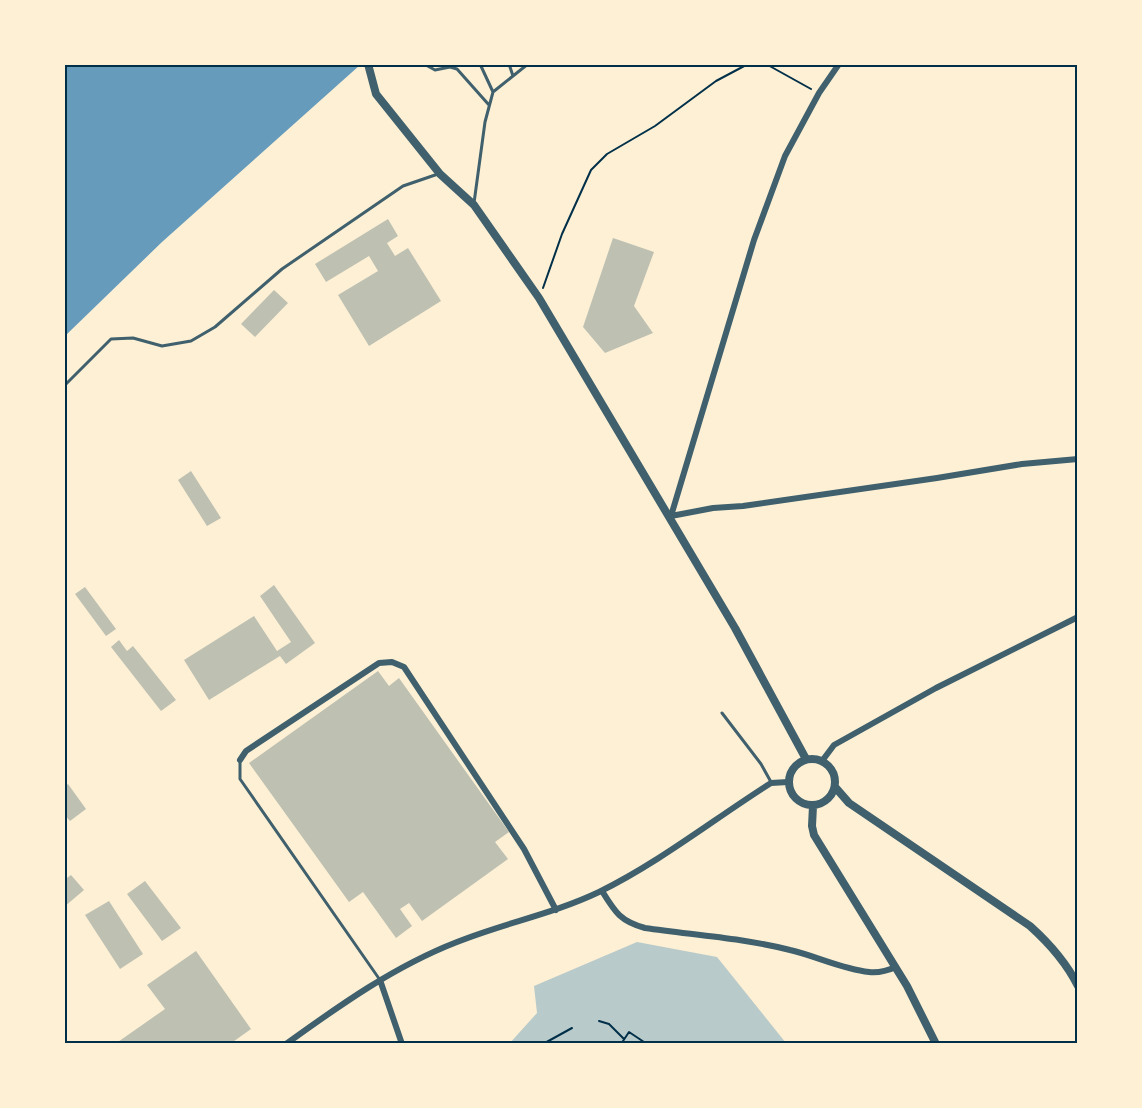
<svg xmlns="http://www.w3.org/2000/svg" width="1142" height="1108" font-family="'Alegreya Sans',sans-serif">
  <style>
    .green { fill: #b9caca }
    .water { fill: #669bbc }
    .building { fill: #bec0b2 }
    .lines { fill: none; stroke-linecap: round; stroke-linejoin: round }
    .path { stroke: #003049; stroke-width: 2 }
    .service { stroke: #3f606c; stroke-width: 3 }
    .minor { stroke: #3f606c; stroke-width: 6 }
    .tertiary { stroke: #3f606c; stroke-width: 8 }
    .neatline { fill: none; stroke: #003049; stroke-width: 2 }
  </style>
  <rect width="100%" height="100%" fill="#fdf0d5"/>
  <path class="green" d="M637 942 717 957 786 1043 509 1044 537 1013 534 986Z"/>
  <path class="water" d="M65 64H360V65L162 242 65 336Z"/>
  <path class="building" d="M388 219 398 236 387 243 395 256 408 248 441 301 369 346 338 295 378 271 369 256 326 282 315 264Z
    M613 238 654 252 634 306 653 333 605 353 583 327Z
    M274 290 288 303 255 337 241 324Z
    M191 471 221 518 207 526 178 480Z
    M274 585 315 643 286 664 280 656 209 700 184 660 254 616 277 651 291 642 260 596Z
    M85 587 116 629 106 636 75 594Z
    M119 640 127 651 133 646 176 700 161 711 111 647Z
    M378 671 389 686 399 678 509 832 495 842 508 859 422 921 409 903 400 909 412 926 396 938 363 892 349 902 249 763Z
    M68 784 86 809 70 821 64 814V787Z
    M71 875 84 890 64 907V880Z
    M145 881 181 928 162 941 127 894Z
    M109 901 143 954 120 969 85 915Z
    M196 951 251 1029 230 1044H115L165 1009 147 985Z"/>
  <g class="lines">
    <path class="path" d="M766 64 811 89
      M543 288 562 234 591 170 607 154 655 126 716 81 748 64
      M599 1021 609 1024 624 1039
      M543 1044 572 1028
      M621 1044 629 1032 647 1044"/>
    <path class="service" d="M424 64 435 70 450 67 457 69 489 105
      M480 64 493 92
      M509 64 513 76
      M474 203 485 122 493 92 528 64
      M64 386 111 339 133 338 162 346 191 341 215 327 282 269 403 186 438 174
      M722 713 761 764 771 782
      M240 760V779L380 980"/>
    <path class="minor" d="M839 64 819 93 785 156 754 240 671 516 713 508 743 506 937 478 1022 464 1078 459
      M240 760 246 751 379 663 392 662 404 667 524 849 556 910
      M822 761 834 745 936 688 1078 617
      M602 891C615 912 620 921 645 928 693 935 743 938 790 950 816 956 842 969 869 972 879 973 887 971 896 967
      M380 980 402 1044
      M286 1044C340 1005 395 966 457 942 504 923 553 914 599 892 660 862 714 819 771 783L788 782"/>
    <path class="tertiary" d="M368 64 376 94 440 174 474 205 539 298 735 628 806 759
      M789 782a23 23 0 1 1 46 0a23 23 0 1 1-46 0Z
      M835 787 849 803 1030 926C1050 944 1066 962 1078 986
      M813 806 812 826 814 835 907 986 936 1044"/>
  </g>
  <rect width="1142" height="1108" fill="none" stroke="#fdf0d5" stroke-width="132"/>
  <rect x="66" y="66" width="1010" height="976" class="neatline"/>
</svg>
